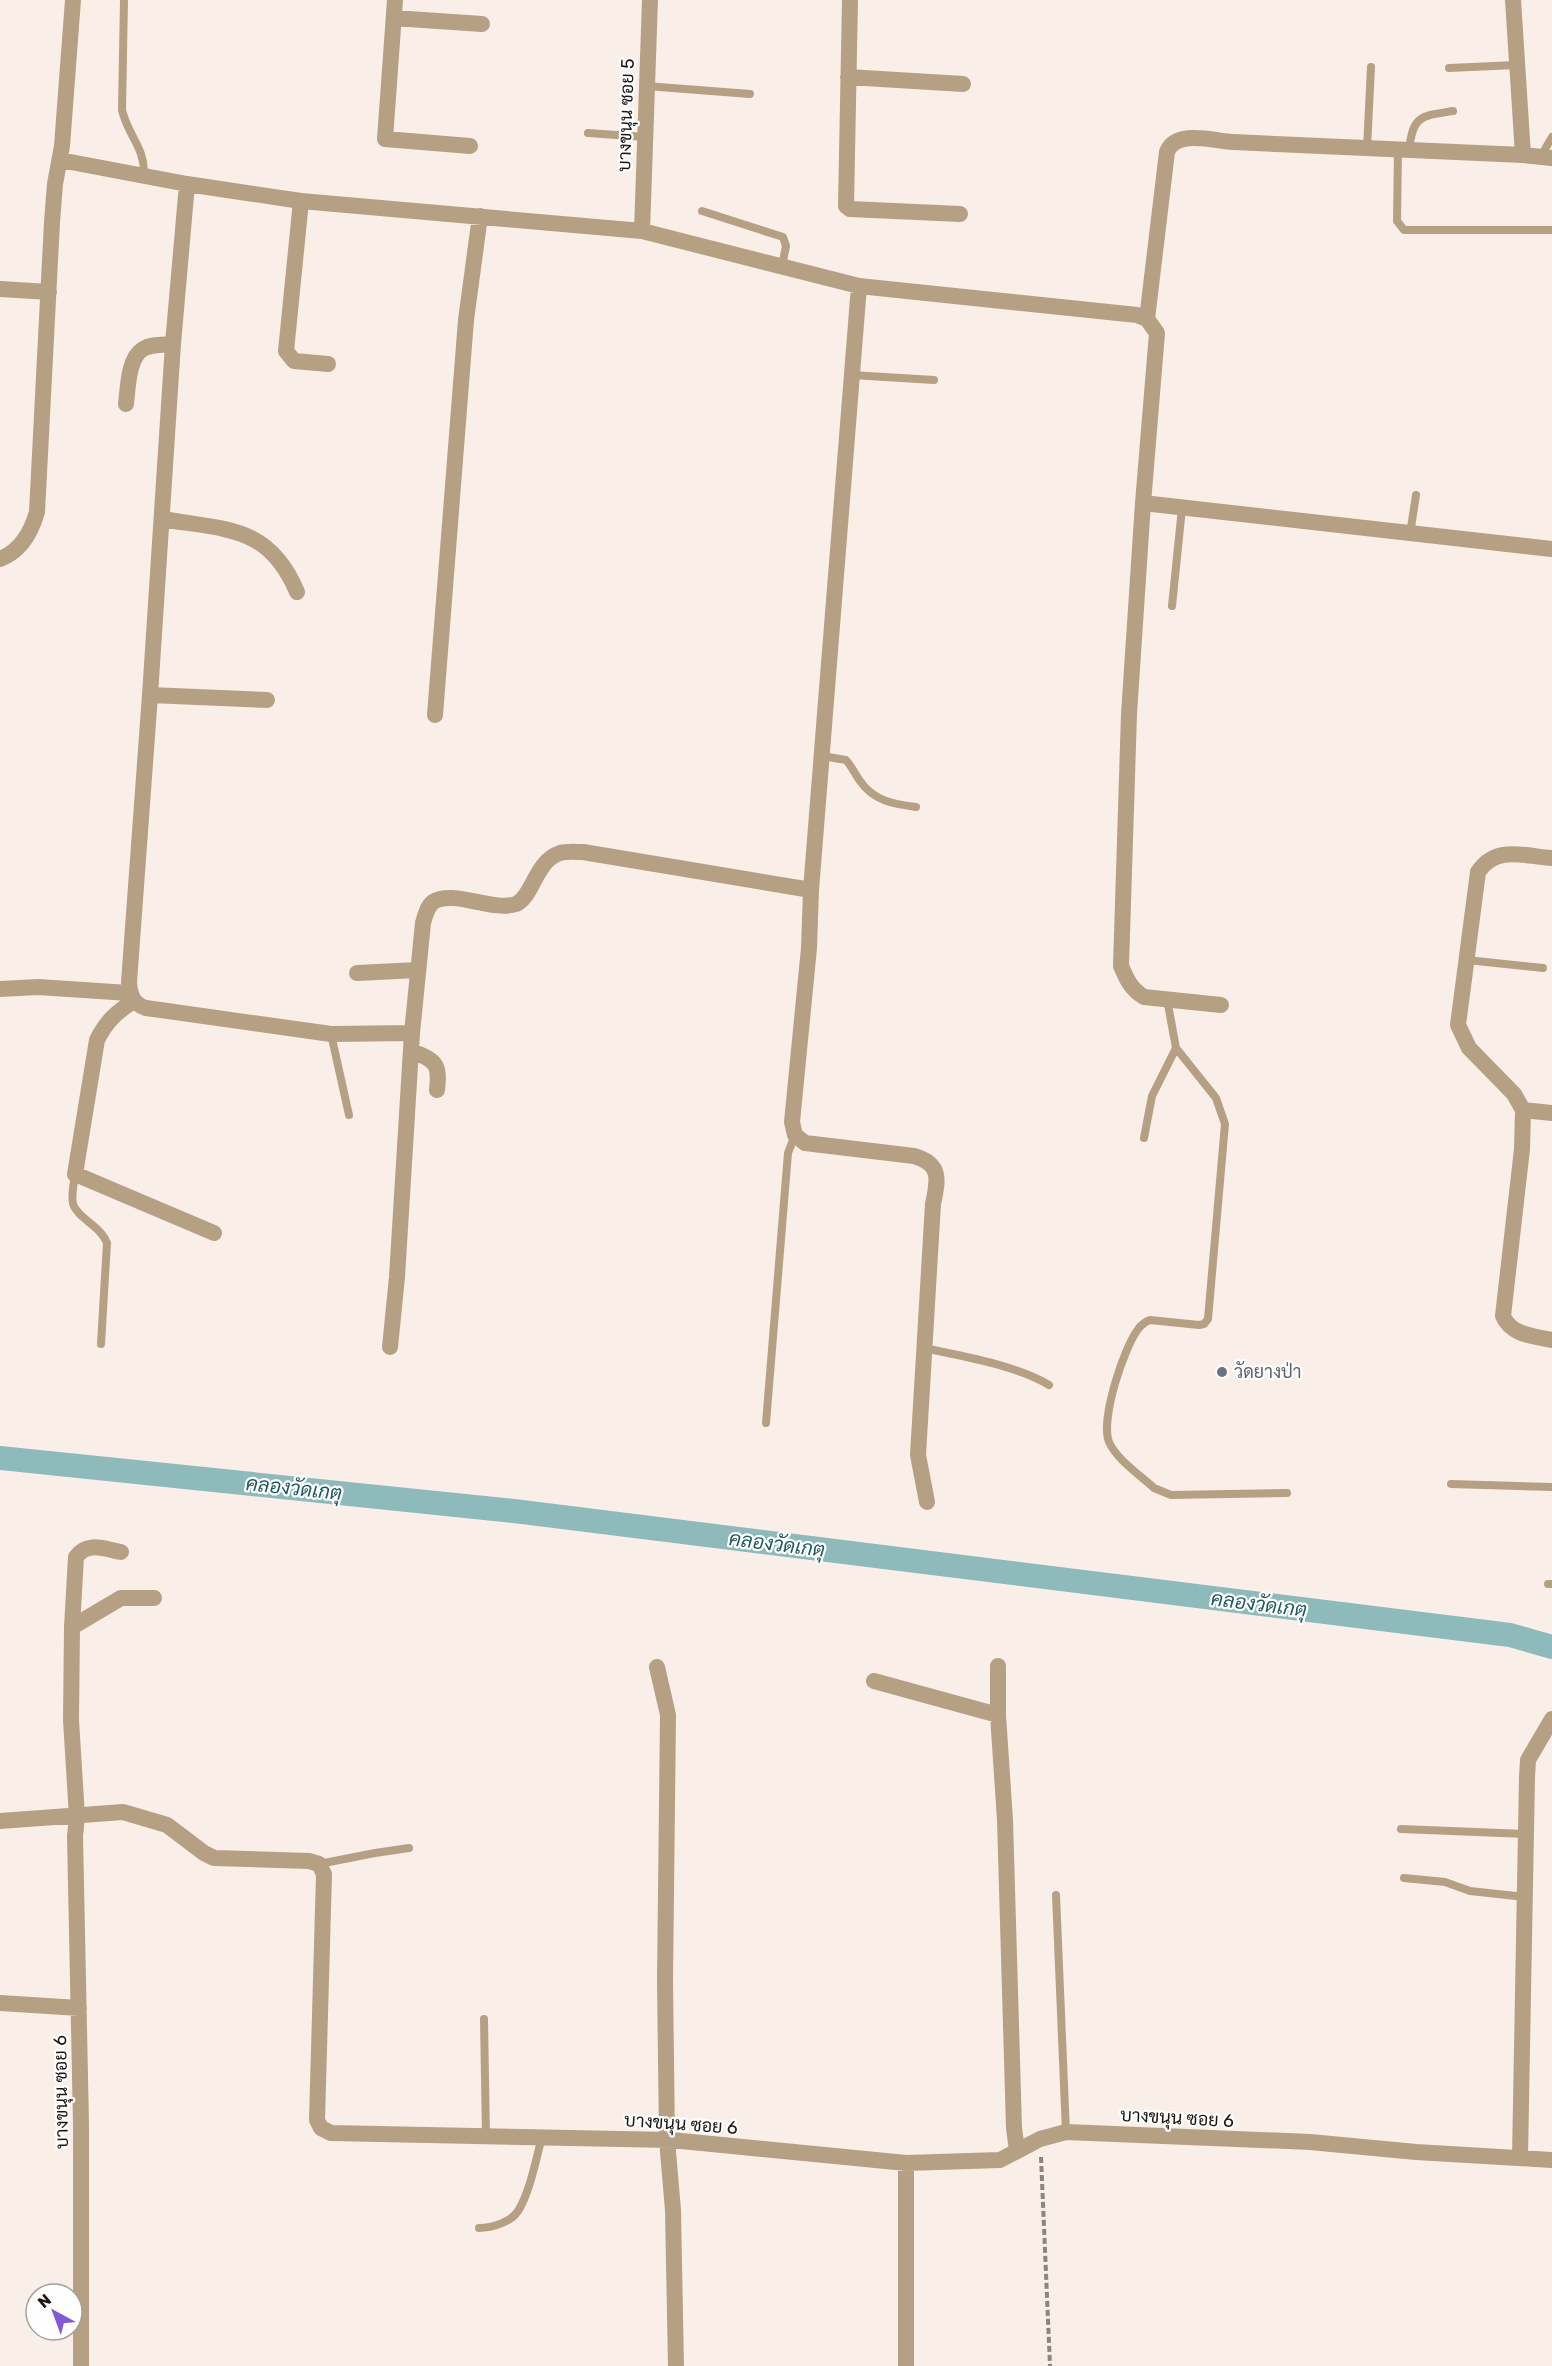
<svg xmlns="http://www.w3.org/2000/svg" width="1552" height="2366" font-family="Rubik,Sarabun,sans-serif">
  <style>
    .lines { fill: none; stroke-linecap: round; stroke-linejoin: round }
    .canal { stroke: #8fbabc; stroke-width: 24 }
    .path { stroke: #8b8480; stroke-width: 4; stroke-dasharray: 6 3; stroke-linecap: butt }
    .service { stroke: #b6a083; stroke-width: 8 }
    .minor { stroke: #b6a083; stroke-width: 16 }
    .worship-dot { fill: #6b7280; stroke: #fefefe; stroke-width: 2 }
    .labels { text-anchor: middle; stroke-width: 4.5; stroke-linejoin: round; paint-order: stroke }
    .street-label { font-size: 18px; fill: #1a1614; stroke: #fefefe }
    .worship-label { font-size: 18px; fill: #5b616d; stroke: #fefefe; text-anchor: start }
    .water-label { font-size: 20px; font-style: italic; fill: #1d5a5d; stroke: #fefefe }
  </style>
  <rect width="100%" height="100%" fill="#f9efe8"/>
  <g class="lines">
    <path class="canal" d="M0 1458 514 1511 1510 1635 1552 1647"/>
    <path class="path" d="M1041 2157 1050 2366"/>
    <path class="service" d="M124 0 122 110C128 136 145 147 144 175
      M1449 68 1516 65
      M646 86 750 94
      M588 133 645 137
      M1367 148 1371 67
      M1398 150 1397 221 1404 230H1552
      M1409 150C1413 115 1421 116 1453 111
      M1541 156 1552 137
      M702 211 783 237 786 246 782 266
      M852 375 934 380
      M1410 534 1416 495
      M1172 606 1182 508
      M822 756 846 760C852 767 855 774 860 781 874 801 893 804 916 807
      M1467 960 1543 968
      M1167 999 1176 1048 1216 1098 1225 1124 1208 1319 1204 1324 1199 1325 1150 1320C1145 1322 1142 1324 1139 1328 1124 1346 1100 1420 1109 1442 1117 1460 1140 1475 1154 1488L1171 1495 1287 1493
      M331 1034 349 1115
      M1144 1138 1152 1096 1176 1048
      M75 1174C74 1183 71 1195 73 1204 77 1218 101 1226 107 1243L101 1344
      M924 1348C962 1356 1015 1365 1049 1385
      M766 1423 788 1153 795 1135
      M1451 1484 1552 1487
      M1548 1584H1552
      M1401 1829 1526 1834
      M319 1864 375 1853 409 1848
      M1404 1878 1445 1882 1470 1891 1525 1897
      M1056 1895 1066 2132
      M484 2019 486 2136
      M479 2228C492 2228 511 2222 518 2211 530 2192 536 2159 542 2137"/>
    <path class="minor" d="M395 0 385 139 470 146
      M850 0 846 206 850 209 960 214
      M1513 0 1523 155 1552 158
      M394 18 482 24
      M848 77 963 84
      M60 160 187 184 301 201 642 231 859 286 1137 315 1147 319 1157 333 1143 503 1552 549
      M187 184 173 344 150 695 129 982C130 995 133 1004 146 1008L331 1034 412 1033 423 923C425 916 427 907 433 902 453 889 493 912 516 904 533 897 535 861 560 853 567 851 576 852 583 852L811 890
      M301 201 286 351 294 361 328 364
      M642 231 650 0
      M859 286 811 890 809 948 792 1122 795 1135 805 1143 914 1156C942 1164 938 1180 933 1204L918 1455 927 1502
      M0 289 49 292
      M1147 319 1167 152C1176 129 1214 141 1233 142L1523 155
      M126 404C128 388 128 358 143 349 151 344 163 345 173 344
      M1143 503 1129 714 1121 966C1127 980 1131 989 1144 997L1221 1005
      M162 519C226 530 269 525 297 592
      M0 559C21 551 31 533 37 512L52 222 55 184 62 146 73 0
      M150 695 267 700
      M435 715 466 320 480 216
      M1552 858C1523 856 1496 845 1478 872L1458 1025 1469 1048 1514 1094 1523 1110 1522 1149 1503 1316C1511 1335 1533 1336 1552 1340
      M357 973 418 970
      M0 989 38 987 129 993
      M134 1001C116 1012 106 1022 97 1040L75 1174 214 1233
      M411 1051C436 1060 440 1064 437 1090
      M1523 1110 1552 1113
      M390 1347 397 1277 412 1033
      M72 1627 76 1557C87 1541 105 1549 121 1552
      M998 1666V1715L1005 1820 1014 2128 1017 2151
      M657 1667 668 1715 665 1980 667 2140 673 2210 676 2366
      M874 1681 998 1715
      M0 1821 123 1812 167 1825 204 1853 214 1858 309 1861 319 1864 324 1874 317 2120 321 2128 331 2133 671 2140 906 2163 1000 2160 1040 2139 1066 2132 1310 2142 1416 2152 1552 2160
      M0 2003 79 2008
      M1520 2157 1527 1777 1528 1760 1552 1719
      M906 2163V2366
      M81 2366V2124L75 1836 77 1817 71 1720 72 1627 121 1598H154"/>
  </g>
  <circle class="worship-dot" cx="1222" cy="1372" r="6"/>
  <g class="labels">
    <g class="street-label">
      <text transform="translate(626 115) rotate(-88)" y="6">บางขนุน ซอย 5</text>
      <text transform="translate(61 2092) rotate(-91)" y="6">บางขนุน ซอย 6</text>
      <text transform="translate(1177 2118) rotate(3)" y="6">บางขนุน ซอย 6</text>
      <text transform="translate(681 2124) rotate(4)" y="6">บางขนุน ซอย 6</text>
    </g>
    <g class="worship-label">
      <text x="1234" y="1378">วัดยางป่า</text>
    </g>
    <g class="water-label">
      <text transform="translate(294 1488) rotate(6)" y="7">คลองวัดเกตุ</text>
      <text transform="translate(777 1544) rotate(7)" y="7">คลองวัดเกตุ</text>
      <text transform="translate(1259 1604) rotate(7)" y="7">คลองวัดเกตุ</text>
    </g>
  </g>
  <g transform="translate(54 2312) rotate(319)"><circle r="28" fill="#fefefe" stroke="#a3a1a0" stroke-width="1.5"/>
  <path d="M0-4.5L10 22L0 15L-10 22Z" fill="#825ad4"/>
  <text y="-9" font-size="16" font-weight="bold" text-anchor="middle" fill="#1a1614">N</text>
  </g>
</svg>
